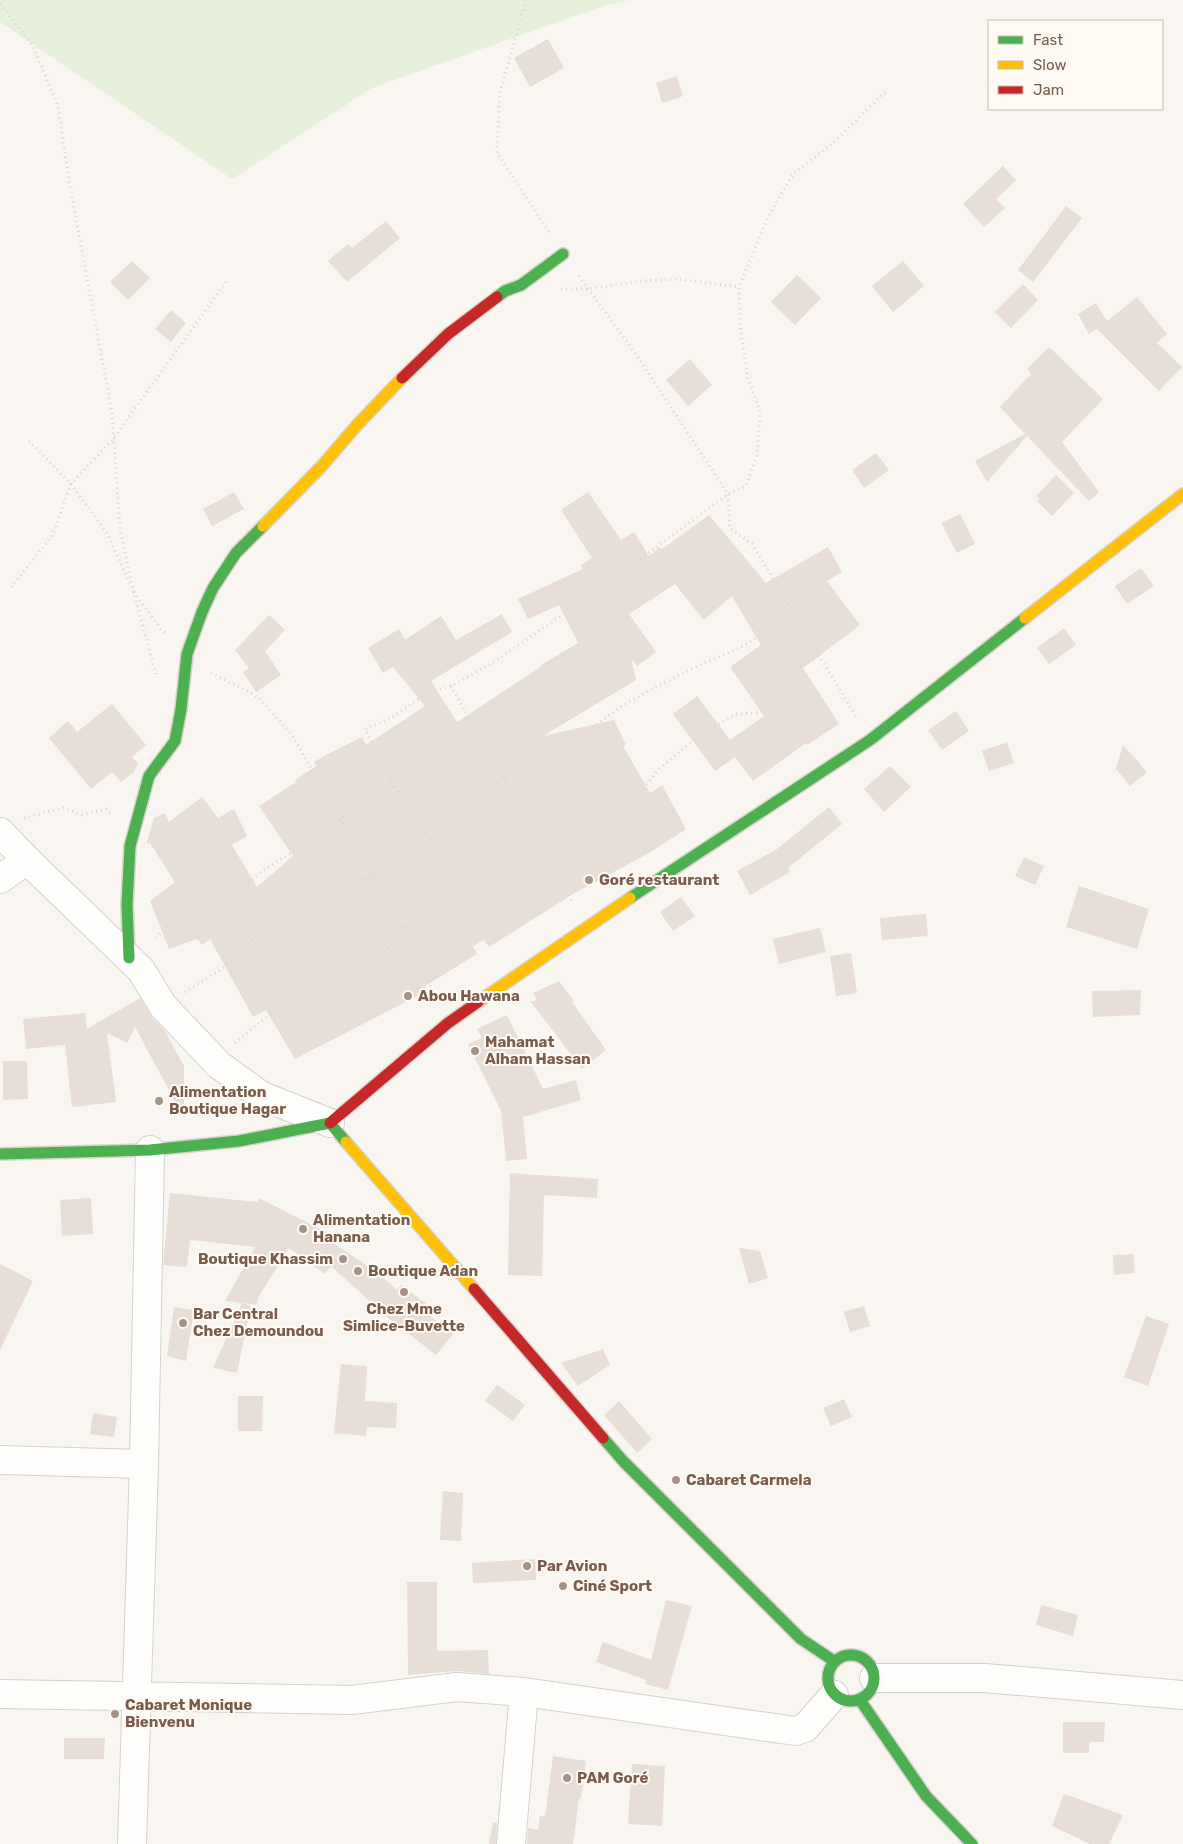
<svg xmlns="http://www.w3.org/2000/svg" width="1183" height="1844" font-family="Rubik,sans-serif">
  <style>
    .green { fill: #e7f0db }
    .building { fill: #e6ded7 }
    .lines { fill: none; stroke-linecap: round; stroke-linejoin: round }
    .street-casing { stroke: #d7d1cb; stroke-width: 30 }
    .fast-casing { stroke: #d9d2cb; stroke-width: 14 }
    .slow-casing { stroke: #d9d2cb; stroke-width: 14 }
    .jam-casing { stroke: #d9d2cb; stroke-width: 14 }
    .path { stroke: #dcd5d0; stroke-width: 3; stroke-dasharray: 1 4; stroke-linecap: butt }
    .street { stroke: #fefefd; stroke-width: 28 }
    .fast { stroke: #4caf50; stroke-width: 11 }
    .slow { stroke: #ffc107; stroke-width: 11 }
    .jam { stroke: #c62828; stroke-width: 11 }
    .poi-dot { fill: #a69286; stroke: #fffaf3; stroke-width: 2 }
    .labels { text-anchor: middle; stroke-width: 4; stroke-linejoin: round; paint-order: stroke }
    .poi-label { font-size: 15px; font-weight: bold; fill: #7a5c4d; stroke: #fffaf3; text-anchor: start }
  </style>
  <rect width="100%" height="100%" fill="#f9f5f0"/>
  <path class="green" d="M0 0H630L606 5 372 88 232 179 0 22Z"/>
  <path class="building" d="M548 39 564 68 530 87 514 58Z
    M677 76 683 96 662 103 656 83Z
    M1003 166 1016 180 996 199 1005 208 984 227 963 204Z
    M1066 206 1082 218 1033 282 1018 270Z
    M386 221 400 238 347 282 328 261 348 244 352 248Z
    M132 261 150 278 128 300 110 282Z
    M903 261 924 286 893 312 872 286Z
    M797 275 821 298 795 325 771 302Z
    M1023 284 1038 300 1011 328 995 312Z
    M1137 297 1167 334 1157 343 1182 367 1159 391 1097 329 1101 326 1089 334 1078 314 1096 303 1107 321Z
    M171 310 186 323 171 342 155 329Z
    M1049 347 1103 399 1062 442 1099 492 1089 501 1027 436 987 482 975 461 1025 434 1000 407 1031 374 1027 369Z
    M690 359 712 385 688 406 666 380Z
    M876 453 889 470 864 488 852 470Z
    M1056 475 1074 493 1052 516 1037 501 1040 499 1036 496Z
    M234 492 244 509 212 526 203 509Z
    M588 492 621 540 634 532 649 556 660 547 662 549 709 515 766 583 828 547 842 572 827 581 860 625 803 668 839 724 807 745 806 743 753 781 735 757 715 771 673 714 697 696 730 740 764 716 730 667 761 645 732 596 704 620 675 584 629 614 656 652 637 666 631 658 636 680 543 736 614 720 626 745 623 746 650 793 662 785 686 829 649 853 573 894 489 947 484 940 473 946 477 954 425 986 427 991 295 1059 266 1010 253 1017 210 939 202 945 197 939 169 949 150 901 175 882 150 843 148 844 147 842 154 818 165 813 169 822 202 797 218 818 234 809 247 836 232 845 257 887 293 856 259 806 296 782 295 780 316 766 314 762 326 755 362 737 366 745 425 706 393 667 383 673 368 648 399 629 405 640 441 616 456 640 502 614 512 632 431 681 457 722 542 666 541 665 578 643 559 605 528 619 518 599 583 569 581 565 592 558 561 510Z
    M960 514 975 544 957 553 941 523Z
    M1141 568 1154 586 1127 604 1115 586Z
    M269 615 285 630 265 651 281 675 256 692 243 672 249 668 235 650Z
    M1064 628 1076 645 1049 664 1037 648Z
    M112 704 146 745 132 757 138 764 134 772 121 782 112 772 91 789 49 738 68 721 77 732Z
    M956 711 969 731 942 750 928 730Z
    M1007 742 1014 763 989 771 982 751Z
    M1123 745 1147 772 1130 786 1116 769Z
    M890 766 911 787 884 812 864 789Z
    M829 807 842 824 788 868 790 872 750 895 737 871 777 849Z
    M1024 857 1044 866 1035 885 1015 876Z
    M1079 886 1149 909 1137 949 1066 927Z
    M681 897 695 916 673 931 660 912Z
    M926 914 928 936 882 940 880 918Z
    M820 928 826 952 779 964 773 939Z
    M851 953 857 993 836 996 830 956Z
    M559 981 574 1001 572 1002 606 1050 582 1069 531 1002 537 1000 533 993Z
    M1141 990 1140 1015 1093 1017 1092 991Z
    M140 998 152 1017 165 1031 184 1066V1118L135 1027 127 1043 107 1033 116 1102 72 1107 65 1045 26 1049 23 1019 85 1013 87 1029Z
    M507 1015 543 1089 576 1080 581 1100 523 1117 527 1159 506 1161 501 1111 468 1044 482 1038 477 1029Z
    M3 1061H27L28 1099 3 1100Z
    M510 1173 598 1179 597 1198 544 1195 542 1276 508 1275Z
    M170 1193 257 1202 259 1198 326 1232 323 1236 378 1273 397 1290 401 1285 429 1306 425 1312 453 1334 436 1355 387 1317 331 1266 325 1274 289 1248 259 1296 256 1305 243 1303 251 1306 237 1373 213 1368 242 1303 225 1301 255 1247 190 1240 187 1267 163 1265Z
    M91 1198 93 1234 62 1236 60 1200Z
    M739 1248 760 1251 768 1278 749 1284Z
    M1133 1254 1135 1273 1114 1275 1113 1255Z
    M0 1264 33 1281 0 1350Z
    M864 1306 870 1326 850 1332 844 1312Z
    M174 1307 194 1310 186 1361 167 1356Z
    M1146 1316 1169 1324 1148 1386 1124 1377Z
    M603 1349 610 1365 578 1386 561 1363Z
    M341 1364 367 1366 365 1401 397 1403 396 1428 367 1427 366 1436 334 1433Z
    M497 1385 525 1405 513 1421 485 1401Z
    M238 1396H263L262 1431H238Z
    M844 1399 852 1417 831 1426 823 1408Z
    M619 1401 652 1439 637 1453 604 1415Z
    M93 1413 117 1417 114 1437 90 1434Z
    M443 1491 463 1493 461 1541 440 1540Z
    M535 1559 536 1580 473 1583 472 1563Z
    M407 1582H437V1651L488 1650 489 1674 458 1671 408 1675Z
    M666 1600 692 1606 668 1690 645 1684 646 1680 596 1662 603 1642 651 1660Z
    M1041 1605 1078 1615 1073 1636 1036 1625Z
    M1063 1722H1105L1104 1742H1089V1753H1063Z
    M64 1738H105L104 1759H64Z
    M553 1756 586 1761 581 1799H579L573 1844H527L528 1828 538 1830 540 1816 545 1817Z
    M632 1764 665 1766 662 1826 628 1824Z
    M1064 1794 1123 1815 1109 1844H1090L1052 1826Z
    M493 1822 497 1823 496 1844H489Z"/>
  <g class="lines">
    <g class="street-casing">
      <path id="street" d="M0 832 27 860 141 970 163 1006 219 1065 262 1096 330 1123
        M0 879 27 860
        M0 1460 144 1464
        M874 1678H985L1183 1695
        M0 1694 352 1700 457 1687 524 1692 795 1731 805 1728 834 1695
        M132 1844 144 1464 150 1150
        M511 1844 524 1692"/>
    </g>
    <g class="fast-casing">
      <path id="fast" d="M497 297 505 291 521 285 563 254
        M630 898 870 740 1025 618
        M129 958 127 905 130 846 149 776 175 741 181 709 187 654 202 612 213 588 236 553 263 526
        M0 1154 150 1150 239 1141 330 1123 346 1142
        M603 1438 624 1462 801 1639 834 1661
        M828 1678a23 23 0 1 1 46 0a23 23 0 1 1-46 0Z
        M860 1700 926 1796 972 1844"/>
    </g>
    <g class="slow-casing">
      <path id="slow" d="M263 526 321 467 357 425 402 378
        M1025 618 1183 494
        M478 1002 630 898
        M346 1142 474 1289"/>
    </g>
    <g class="jam-casing">
      <path id="jam" d="M402 378 448 334 497 297
        M330 1123 448 1023 478 1002
        M474 1289 603 1438"/>
    </g>
    <path class="path" d="M526 0 500 92 497 153 549 232
      M0 4 33 46 58 106 69 181 112 413 120 528 133 590 156 675
      M579 276 635 353 728 494 730 528 752 544 857 718
      M561 289H589L640 281 678 279 739 287
      M29 441 71 484 107 533 130 584
      M11 587 52 536 71 484 114 438 228 279
      M134 592 161 629 167 634
      M211 673 251 693 262 701 292 735 402 928 437 1000
      M451 686 573 903
      M394 787 429 838
      M24 818 63 808 82 815 106 809 111 814
      M156 938 172 921 211 898 241 890 262 871 328 830 340 819 394 787 365 729 393 717 424 695 451 686 494 662 614 579 728 494 746 486 757 455 760 412 748 378 740 326 739 287 768 217 793 174 834 142 885 92
      M185 992 223 968 244 946 300 907 329 892 373 875 470 812 494 791 502 779 555 744 592 728 622 706 654 688 691 669 743 646 768 631 796 617
      M235 1043 260 1022 290 1001 331 977 390 947 402 928 452 901 640 794 657 771 679 752 705 732 736 714 757 713 777 699 795 671 819 656"/>
    <use href="#street" class="street"/>
    <use href="#fast" class="fast"/>
    <use href="#slow" class="slow"/>
    <use href="#jam" class="jam"/>
  </g>
  <g class="poi-dot">
    <circle cx="589" cy="880" r="5"/>
    <circle cx="408" cy="996" r="5"/>
    <circle cx="475" cy="1051" r="5"/>
    <circle cx="159" cy="1101" r="5"/>
    <circle cx="303" cy="1229" r="5"/>
    <circle cx="343" cy="1259" r="5"/>
    <circle cx="358" cy="1271" r="5"/>
    <circle cx="404" cy="1292" r="5"/>
    <circle cx="183" cy="1323" r="5"/>
    <circle cx="676" cy="1480" r="5"/>
    <circle cx="527" cy="1566" r="5"/>
    <circle cx="563" cy="1586" r="5"/>
    <circle cx="115" cy="1714" r="5"/>
    <circle cx="567" cy="1778" r="5"/>
  </g>
  <g class="labels">
    <g class="poi-label">
      <text x="599" y="885">Goré restaurant</text>
      <text x="418" y="1001">Abou Hawana</text>
      <text x="485" y="1047">Mahamat<tspan x="485" dy="17">Alham Hassan</tspan></text>
      <text x="169" y="1097">Alimentation<tspan x="169" dy="17">Boutique Hagar</tspan></text>
      <text x="313" y="1225">Alimentation<tspan x="313" dy="17">Hanana</tspan></text>
      <text x="333" y="1264" text-anchor="end">Boutique Khassim</text>
      <text x="368" y="1276">Boutique Adan</text>
      <text x="404" y="1314" text-anchor="middle">Chez Mme<tspan x="404" dy="17">Simlice-Buvette</tspan></text>
      <text x="193" y="1319">Bar Central<tspan x="193" dy="17">Chez Demoundou</tspan></text>
      <text x="686" y="1485">Cabaret Carmela</text>
      <text x="537" y="1571">Par Avion</text>
      <text x="573" y="1591">Ciné Sport</text>
      <text x="125" y="1710">Cabaret Monique<tspan x="125" dy="17">Bienvenu</tspan></text>
      <text x="577" y="1783">PAM Goré</text>
    </g>
  </g>
  <rect x="988" y="20" width="175" height="90" fill="#fffaf3" stroke="#cabbb1"/>
  <rect x="998" y="36" width="25" height="8" fill="#4caf50" stroke="#cabbb1"/>
  <text x="1033" y="45" font-size="15" fill="#7a5c4d">Fast</text>
  <rect x="998" y="61" width="25" height="8" fill="#ffc107" stroke="#cabbb1"/>
  <text x="1033" y="70" font-size="15" fill="#7a5c4d">Slow</text>
  <rect x="998" y="86" width="25" height="8" fill="#c62828" stroke="#cabbb1"/>
  <text x="1033" y="95" font-size="15" fill="#7a5c4d">Jam</text>
</svg>
